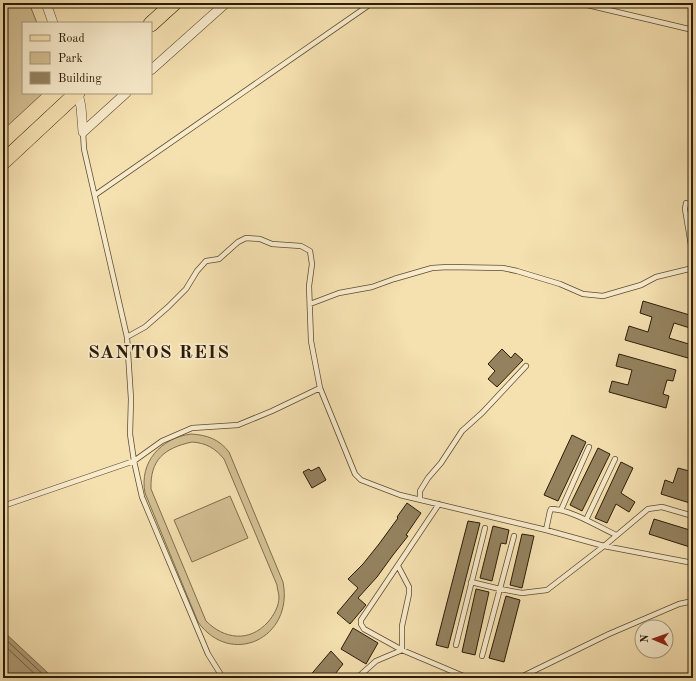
<svg xmlns="http://www.w3.org/2000/svg" width="696" height="681" font-family="'Old Standard TT',serif">
  <style>
    .green { fill: #d3bf93; stroke: #7f6e4d; fill-rule: evenodd }
    .water { fill: #b09d77; stroke: #7b694a }
    .lines { fill: none; stroke-linecap: round; stroke-linejoin: round }
    .shore { stroke: #6e5c3f; stroke-width: 1 }
    .building { fill: #94825f; stroke: #2b1c07 }
    .lane-casing { stroke: #5e4d31; stroke-width: 6 }
    .street-casing { stroke: #5e4d31; stroke-width: 10 }
    .primary-casing { stroke: #2b1c07; stroke-width: 16 }
    .lane { stroke: #f8ebcc; stroke-width: 4.5 }
    .street { stroke: #f8ebcc; stroke-width: 9 }
    .primary { stroke: #f5e0b0; stroke-width: 15 }
    .labels { text-anchor: middle; stroke-width: 3.5; stroke-linejoin: round; paint-order: stroke }
    .district-label { font-size: 19px; font-weight: bold; letter-spacing: 1px; fill: #2b1c07; stroke: #f8ebcc }
  </style>
  <rect width="100%" height="100%" fill="#f5e0b0"/>
  <filter id="stains"><feTurbulence type="fractalNoise" baseFrequency=".005" numOctaves="4"/><feColorMatrix values="0 0 0 0 .2 0 0 0 0 .09 0 0 0 0 .02 0 0 0 .5 -.17"/></filter>
  <radialGradient id="worn" r=".72"><stop offset=".6" stop-color="#630" stop-opacity="0"/><stop offset="1" stop-color="#630" stop-opacity=".3"/></radialGradient>
  <path class="green" d="M3 3H29L37 23H23V93H43L3 130Z
    M191 434C207 435 219 439 229 452L283 582C294 638 231 668 198 622L145 493C139 462 161 438 191 434ZM192 442C206 443 215 448 224 459L277 585C277 589 279 593 279 597 279 606 274 615 268 622 249 643 224 639 206 621L151 489C150 460 164 448 192 442Z
    M230 496 248 538 192 562 174 520Z"/>
  <path class="water" d="M3 631 48 673 53 678H3Z"/>
  <g class="lines">
    <path class="shore" d="M3 637 47 678
      M3 644 39 678"/>
  </g>
  <path class="building" d="M643 301 693 316V329L674 323 669 338 692 345 688 358 625 340 629 326 648 332 652 317 640 313Z
    M502 349 511 358 515 353 523 360 497 387 488 379 495 371 488 364Z
    M619 354 676 370 673 381 667 380 663 394 669 396 666 408 609 392 612 381 628 385 632 370 616 366Z
    M572 435 586 442 558 501 544 495Z
    M598 448 610 454 582 511 570 505Z
    M621 462 633 468 621 493 635 502 629 512 616 504 607 523 595 518Z
    M319 467 326 480 312 488 303 472 309 469 311 471Z
    M678 468 693 472V504L661 494 665 480 673 483Z
    M407 503 421 513 406 535 408 536 393 555 377 577 358 598 366 605 350 624 337 613 358 588 348 579 363 564 379 544 398 518 397 517Z
    M654 519 693 531V548L649 534Z
    M468 521 480 523 448 648 436 645Z
    M493 526 509 530 506 544 501 543 492 581 480 578Z
    M522 534 534 536 522 588 510 585Z
    M476 589 489 592 475 655 462 652Z
    M506 596 520 600 504 662 489 658Z
    M353 628 378 643 366 664 341 649Z
    M331 651 343 664 332 678H308Z"/>
  <g class="lines">
    <g class="lane-casing">
      <path id="lane" d="M579 3 693 30
        M83 132 84 149 127 337 131 399 130 434 134 461 142 497 208 654 223 678
        M95 195 372 3
        M686 203 685 209 693 257
        M310 304 339 293 372 287 394 279 432 268 448 267 503 268 517 271 560 284 583 294 603 296 641 285 656 277 693 268
        M127 337 145 327 168 307 186 289 197 271 206 261 219 259 238 242 246 238 260 239 272 244 301 246 310 251 312 264 309 286 311 341 320 388
        M420 500V491L428 478 441 463 462 431 482 413 526 366
        M439 504 361 620V624L364 629 402 650 468 678
        M3 506 134 461 162 441 192 428 238 425 272 411 320 388 355 474 361 480 400 495 546 530 604 546 693 563
        M561 510 589 447
        M586 520 615 459
        M546 530 550 511 551 509C570 509 599 527 616 535
        M471 582 500 589 522 593 547 590 604 546 648 509 662 507 693 516
        M456 645 485 528
        M482 656 514 536
        M357 678 376 661 402 650V626L409 594V587L398 566
        M519 678 609 634 679 604 693 601"/>
    </g>
    <g class="street-casing">
      <path id="street" d="M46 3 53 23
        M151 70 226 3
        M78 93 81 107 83 132
        M83 132 126 93"/>
    </g>
    <g class="primary-casing">
      <path id="primary" d="M151 24 174 3
        M3 162 77 93"/>
    </g>
    <use href="#lane" class="lane"/>
    <use href="#street" class="street"/>
    <use href="#primary" class="primary"/>
  </g>
  <g class="labels">
    <g class="district-label">
      <text x="159" y="358">SANTOS REIS</text>
    </g>
  </g>
  <rect width="696" height="681" fill="none" stroke="#f5e0b0" stroke-width="16"/>
  <rect x="4" y="4" width="688" height="673" fill="none" stroke="#2b1c07" stroke-width="2"/>
  <rect x="8" y="8" width="680" height="665" fill="none" stroke="#2b1c07"/>
  <rect x="22" y="22" width="130" height="72" fill="#f8ebcc" stroke="#a6987d"/>
  <rect x="30" y="35" width="20" height="6" fill="#f5e0b0" stroke="#a6987d"/>
  <text x="58" y="42" font-size="12" fill="#2b1c07">Road</text>
  <rect x="30" y="52" width="20" height="12" fill="#d3bf93" stroke="#a6987d"/>
  <text x="58" y="62" font-size="12" fill="#2b1c07">Park</text>
  <rect x="30" y="72" width="20" height="12" fill="#94825f" stroke="#a6987d"/>
  <text x="58" y="82" font-size="12" fill="#2b1c07">Building</text>
  <g transform="translate(654 639) rotate(272)"><circle r="19" fill="#f8ebcc" stroke="#a6987d"/>
  <path d="M0-3L7 15L0 10L-7 15Z" fill="#8f2418"/>
  <text y="-6" font-size="11" font-weight="bold" text-anchor="middle" fill="#2b1c07">N</text>
  </g>
  <rect width="100%" height="100%" filter="url(#stains)"/>
  <rect width="100%" height="100%" fill="url(#worn)"/>
</svg>
